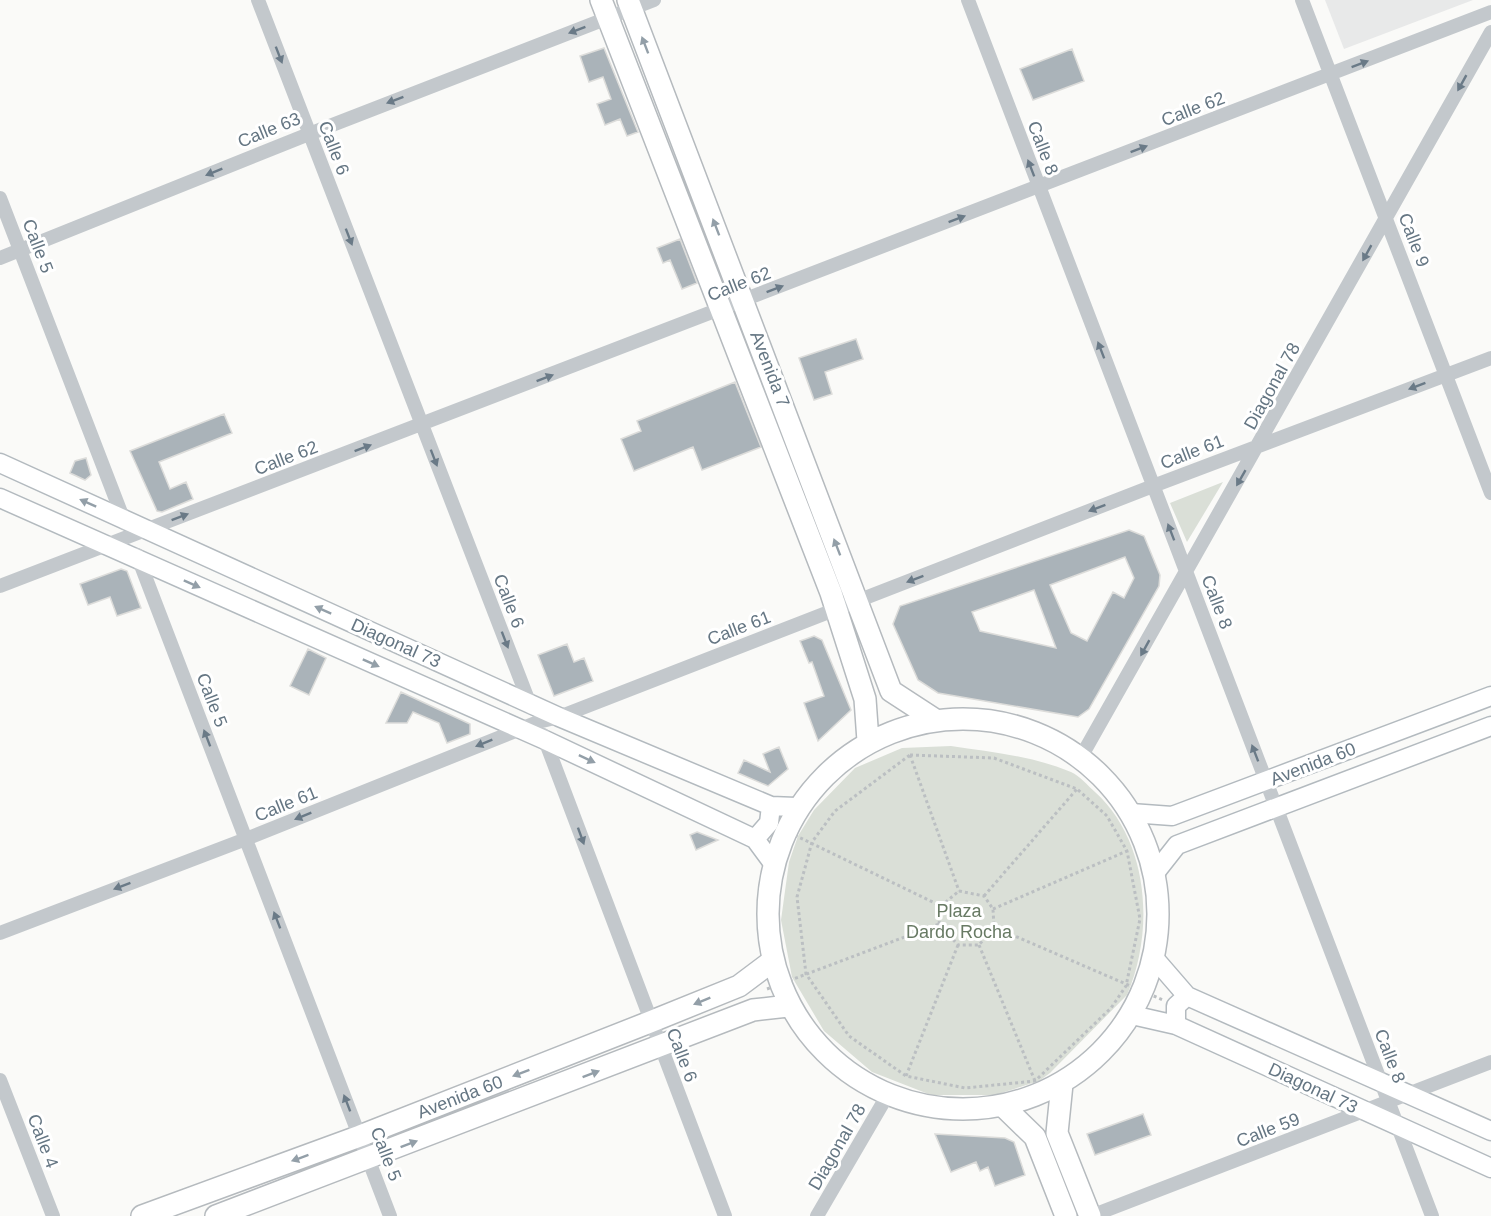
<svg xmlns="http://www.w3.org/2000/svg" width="1491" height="1216" font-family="Arial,sans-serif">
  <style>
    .built { fill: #e8e9e9 }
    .green { fill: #dadfd7 }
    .building { fill: #aab3b9; stroke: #dcdcda; stroke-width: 1.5; fill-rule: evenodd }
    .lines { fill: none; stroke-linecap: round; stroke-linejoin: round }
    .secondary-casing { stroke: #b3babf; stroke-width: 21 }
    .primary-casing { stroke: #b5babe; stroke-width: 24 }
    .path { stroke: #bbbfc2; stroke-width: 3; stroke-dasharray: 3 3; stroke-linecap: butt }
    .minor { stroke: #c3c8cc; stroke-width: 14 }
    .secondary { stroke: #fff; stroke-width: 18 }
    .primary { stroke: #fff; stroke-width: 21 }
    .oneway { fill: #6a7a87 }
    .oneway2 { fill: #939fa8 }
    .labels { text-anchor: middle; stroke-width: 6; stroke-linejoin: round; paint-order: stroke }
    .street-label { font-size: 18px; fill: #657683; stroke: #fff }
    .park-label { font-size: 18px; fill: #687a64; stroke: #fff }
  </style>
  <rect width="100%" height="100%" fill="#fafaf8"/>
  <path class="built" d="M1325 0H1473L1344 49Z"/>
  <path class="green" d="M1223 482 1187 542 1170 503Z
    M951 746C991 752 1033 756 1071 772 1080 776 1088 786 1095 792 1149 841 1155 930 1127 995L1050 1073 1039 1081 995 1095H931L872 1072 824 1031 792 977 781 920 789 862 798 836 814 810 855 768 902 748Z"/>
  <path class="building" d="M604 48 638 132 627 136 620 119 605 125 597 104 611 99 603 77 589 82 580 56Z
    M1072 49 1084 81 1033 100 1020 69Z
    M680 239 697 283 682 289 670 260 663 263 657 248Z
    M856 339 863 359 825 372 832 394 814 400 799 358Z
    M735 382 761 447 702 470 693 447 634 471 621 439 641 431 637 421Z
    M224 414 232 433 159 462 170 489 186 482 193 499 162 512 157 511 130 451Z
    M86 458 91 475 85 480 70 473 75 461Z
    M1129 530 1144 536 1160 575 1159 586 1089 709 1078 717 938 693 918 680 893 624 900 606ZM1125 557 1134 578 1124 598 1113 592 1087 641 1071 633 1050 585ZM1034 590 1056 648 980 631 972 612Z
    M121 569 127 571 141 608 117 616 110 597 88 605 80 584Z
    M814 636 822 640 851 710 818 741 804 703 824 696 812 662 809 663 800 641Z
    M567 644 574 662 584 658 593 681 554 696 538 655Z
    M308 649 326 658 309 695 290 686Z
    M401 692 470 724V734L447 743 439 723 413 712 407 723H386Z
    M779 747 788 769 768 786 738 773 744 760 770 772 763 754Z
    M697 832 718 840 696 850 690 835Z
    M1143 1114 1151 1135 1095 1155 1087 1134Z
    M935 1134 1005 1138 1014 1142 1025 1175 995 1186 988 1167 980 1171 976 1162 951 1172Z"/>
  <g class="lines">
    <g class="secondary-casing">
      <path id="secondary" d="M0 463 559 717 771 806 796 807
        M0 498 545 740 755 839 772 862
        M1131 813 1172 816 1491 696
        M755 839 769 823 771 806
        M1155 873 1177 845 1491 726
        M1155 959 1187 996 1491 1131
        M1132 1015 1176 1025 1491 1168
        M1176 1025V1006L1187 996"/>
    </g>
    <g class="primary-casing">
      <path id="primary" d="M601 0 831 593 865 699 868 741
        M628 0 891 691 934 719
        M768 914a195 195 0 1 1 390 0a195 195 0 1 1-390 0Z
        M1062 1084 1057 1133 1090 1216
        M1004 1107 1035 1137 1066 1216
        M142 1216 360 1136 650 1022 739 986 771 962
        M216 1216 753 1010 788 1006"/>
    </g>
    <path class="path" d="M910 755 994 758 1077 789 1107 816 1127 851 1140 919 1126 986 1111 1008 1035 1081 965 1088 906 1076 849 1036 806 974 797 897 812 842 835 811Z
      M910 755 959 891
      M784 830 941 906
      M959 891 984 896 993 909 994 927 979 945H958L939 924 941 906Z
      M984 896 1077 789
      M993 909 1127 851
      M994 927 1163 1000
      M979 945 1035 1081
      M767 989 939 924
      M906 1076 958 945"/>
    <path class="minor" d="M258 0 531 707
      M968 0 1432 1216
      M1302 0 1491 493
      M0 198 125 523
      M0 258 309 134 654 0
      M137 555 390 1216
      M0 586 1491 12
      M543 735 725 1216
      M1081 757 1491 32
      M0 933 246 839 538 722 559 717 1153 486 1491 358
      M0 1080 53 1216
      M817 1216 887 1096
      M1091 1216 1491 1062"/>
    <use href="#secondary" class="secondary"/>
    <use href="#primary" class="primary"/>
  </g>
  <defs><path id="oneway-solid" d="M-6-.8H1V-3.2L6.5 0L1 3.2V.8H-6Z" transform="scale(1.5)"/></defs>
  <g class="oneway">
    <use href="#oneway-solid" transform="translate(577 30) rotate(159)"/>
    <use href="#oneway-solid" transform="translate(279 55) rotate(69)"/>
    <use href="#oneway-solid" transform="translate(1360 64) rotate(-21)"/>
    <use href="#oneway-solid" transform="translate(1462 83) rotate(119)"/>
    <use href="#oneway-solid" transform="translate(395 100) rotate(159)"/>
    <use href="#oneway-solid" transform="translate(1139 149) rotate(-21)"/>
    <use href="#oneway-solid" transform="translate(1031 168) rotate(-111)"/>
    <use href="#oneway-solid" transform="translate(214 172) rotate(158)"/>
    <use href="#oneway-solid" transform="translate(957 219) rotate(-21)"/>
    <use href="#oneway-solid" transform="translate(349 237) rotate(69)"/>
    <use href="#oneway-solid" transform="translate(1367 253) rotate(119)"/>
    <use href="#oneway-solid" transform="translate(775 289) rotate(-21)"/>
    <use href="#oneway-solid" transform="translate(1101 350) rotate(-111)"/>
    <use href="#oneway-solid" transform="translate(545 378) rotate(-21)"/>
    <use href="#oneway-solid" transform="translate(1417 386) rotate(159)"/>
    <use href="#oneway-solid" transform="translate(363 448) rotate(-21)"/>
    <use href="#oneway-solid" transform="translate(434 458) rotate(69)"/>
    <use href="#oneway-solid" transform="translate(1241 478) rotate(120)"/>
    <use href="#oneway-solid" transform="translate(1097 508) rotate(159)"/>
    <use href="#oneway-solid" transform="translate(180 517) rotate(-21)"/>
    <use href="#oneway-solid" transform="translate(1171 532) rotate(-111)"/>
    <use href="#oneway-solid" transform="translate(915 579) rotate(159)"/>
    <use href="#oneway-solid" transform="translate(505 640) rotate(69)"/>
    <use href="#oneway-solid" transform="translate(1145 648) rotate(119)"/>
    <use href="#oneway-solid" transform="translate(207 738) rotate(-111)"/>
    <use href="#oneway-solid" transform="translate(484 743) rotate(158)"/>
    <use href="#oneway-solid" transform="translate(1255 753) rotate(-111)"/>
    <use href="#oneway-solid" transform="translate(303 816) rotate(158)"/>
    <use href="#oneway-solid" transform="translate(581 836) rotate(70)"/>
    <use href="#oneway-solid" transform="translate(122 886) rotate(159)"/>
    <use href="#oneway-solid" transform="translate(277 920) rotate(-111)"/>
    <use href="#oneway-solid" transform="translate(347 1103) rotate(-111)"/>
  </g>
  <g class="oneway2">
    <use href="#oneway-solid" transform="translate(645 45) rotate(-111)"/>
    <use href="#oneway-solid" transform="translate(716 227) rotate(-111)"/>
    <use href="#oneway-solid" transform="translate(88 503) rotate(-156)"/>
    <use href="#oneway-solid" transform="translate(837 547) rotate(-111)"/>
    <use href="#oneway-solid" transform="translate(192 584) rotate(24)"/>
    <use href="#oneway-solid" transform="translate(323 610) rotate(-156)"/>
    <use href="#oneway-solid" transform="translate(371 663) rotate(24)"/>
    <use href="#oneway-solid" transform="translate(587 759) rotate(25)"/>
    <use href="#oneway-solid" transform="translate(702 1001) rotate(158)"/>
    <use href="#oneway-solid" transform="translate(521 1073) rotate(159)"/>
    <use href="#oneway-solid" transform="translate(591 1074) rotate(-21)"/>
    <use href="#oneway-solid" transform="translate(409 1144) rotate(-21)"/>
    <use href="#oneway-solid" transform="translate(300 1158) rotate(160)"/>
  </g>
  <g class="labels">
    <g class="street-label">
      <text transform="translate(1193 109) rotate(-21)" y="6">Calle 62</text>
      <text transform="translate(269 130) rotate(-22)" y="6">Calle 63</text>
      <text transform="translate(334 148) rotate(69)" y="6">Calle 6</text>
      <text transform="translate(1043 148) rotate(69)" y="6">Calle 8</text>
      <text transform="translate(1414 240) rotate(69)" y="6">Calle 9</text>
      <text transform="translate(38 246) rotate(69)" y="6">Calle 5</text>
      <text transform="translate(739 284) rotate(-21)" y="6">Calle 62</text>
      <text transform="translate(770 369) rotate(69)" y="6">Avenida 7</text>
      <text transform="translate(1272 386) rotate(-61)" y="6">Diagonal 78</text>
      <text transform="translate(1192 452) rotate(-21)" y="6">Calle 61</text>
      <text transform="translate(286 458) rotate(-21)" y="6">Calle 62</text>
      <text transform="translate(509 601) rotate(69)" y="6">Calle 6</text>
      <text transform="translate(1217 602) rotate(69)" y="6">Calle 8</text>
      <text transform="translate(739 628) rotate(-21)" y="6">Calle 61</text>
      <text transform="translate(396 643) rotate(24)" y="6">Diagonal 73</text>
      <text transform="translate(212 700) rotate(69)" y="6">Calle 5</text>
      <text transform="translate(1313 764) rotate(-21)" y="6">Avenida 60</text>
      <text transform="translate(286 804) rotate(-22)" y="6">Calle 61</text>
      <text transform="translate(682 1055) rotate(69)" y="6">Calle 6</text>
      <text transform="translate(1390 1056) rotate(69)" y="6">Calle 8</text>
      <text transform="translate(1313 1088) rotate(25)" y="6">Diagonal 73</text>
      <text transform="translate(460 1097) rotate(-21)" y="6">Avenida 60</text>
      <text transform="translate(1268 1130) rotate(-21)" y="6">Calle 59</text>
      <text transform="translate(43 1141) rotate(69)" y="6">Calle 4</text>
      <text transform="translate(837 1147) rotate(-60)" y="6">Diagonal 78</text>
      <text transform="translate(386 1154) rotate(69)" y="6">Calle 5</text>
    </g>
    <g class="park-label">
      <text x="959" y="917">Plaza<tspan x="959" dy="21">Dardo Rocha</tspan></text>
    </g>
  </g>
</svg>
